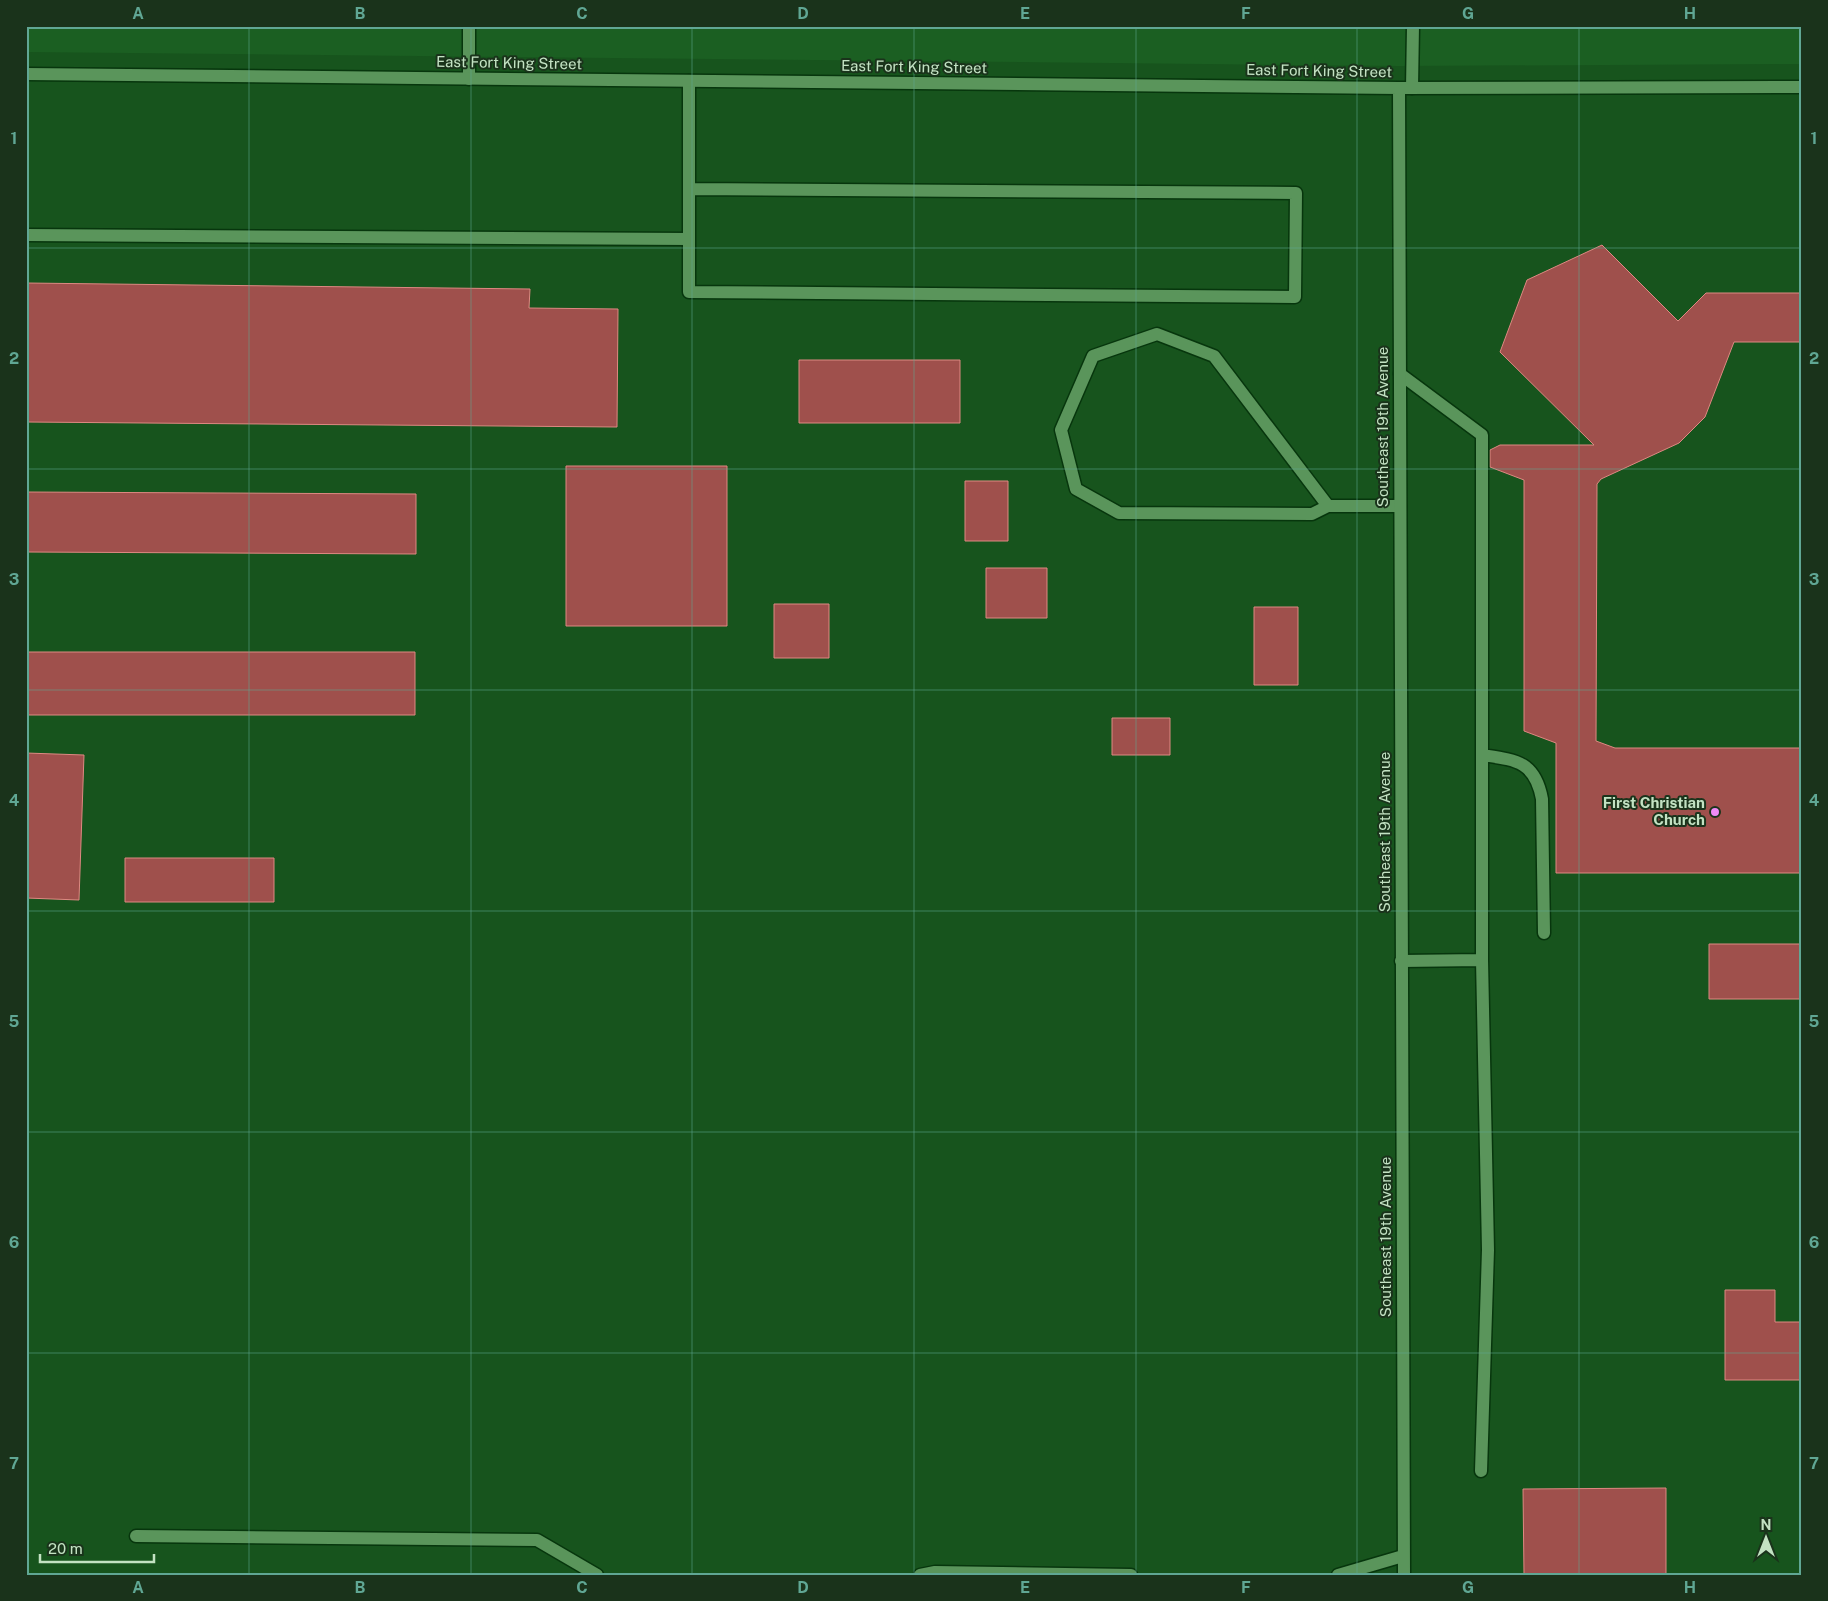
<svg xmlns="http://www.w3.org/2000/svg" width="1828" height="1601" font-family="'Public Sans',sans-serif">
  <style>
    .built { fill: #1b5f22 }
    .building { fill: #9f504c; stroke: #de8982 }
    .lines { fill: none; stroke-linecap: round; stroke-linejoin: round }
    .service-casing { stroke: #07360d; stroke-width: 15 }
    .tertiary-casing { stroke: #07360d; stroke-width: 15 }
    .service { stroke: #5a955b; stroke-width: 12 }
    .tertiary { stroke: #5a955b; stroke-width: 12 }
    .grid { fill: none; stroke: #60a794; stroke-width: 1; stroke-opacity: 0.55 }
    .poi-dot { fill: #ef8bf6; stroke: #1a331b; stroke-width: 2 }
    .labels { text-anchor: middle; stroke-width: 4; stroke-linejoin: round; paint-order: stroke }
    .street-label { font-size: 15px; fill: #c3e2c3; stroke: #1a331b }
    .poi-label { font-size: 15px; font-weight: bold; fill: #c3e2c3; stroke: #1a331b; text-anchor: end }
    .neatline { fill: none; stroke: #60a794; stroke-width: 2 }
    .grid-label { font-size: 16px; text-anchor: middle; font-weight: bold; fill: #60a794 }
  </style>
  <rect width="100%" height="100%" fill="#17541d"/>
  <path class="built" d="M26 26H1802V64L1399 66 26 52Z"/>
  <path class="building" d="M1602 245 1678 321 1706 293H1802V342H1734L1705 417 1679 443 1601 479 1597 484 1596 741 1615 748H1802V873H1556V743L1524 731V480L1490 467V450L1500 445H1594L1500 352 1527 280Z
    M26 283 530 289 529 308 618 309 617 427 26 422Z
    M799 360H960V423H799Z
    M566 466H727V626H566Z
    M965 481H1008V541H965Z
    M26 492 416 494V554L26 552Z
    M986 568H1047V618H986Z
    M774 604H829V658H774Z
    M1254 607H1298V685H1254Z
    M26 652H415V715H26Z
    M1112 718H1170V755H1112Z
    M26 753 84 755 79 900 26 898Z
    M125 858H274V902H125Z
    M1709 944H1802V999H1709Z
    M1725 1290H1775V1322H1802V1380H1725Z
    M1666 1488V1575H1524L1523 1489Z"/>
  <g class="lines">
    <g class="service-casing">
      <path id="service" d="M469 26V79
        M1412 88 1413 26
        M689 189 1296 193 1295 297 689 292V239
        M26 235 689 239V81
        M1400 374 1482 435V960L1488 1250 1481 1471
        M1328 506 1312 514 1119 513 1076 489 1061 430 1093 356 1157 334 1214 356 1328 506H1400
        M1482 755C1516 760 1535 761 1542 799L1544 933
        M1401 961 1482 960
        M136 1536 537 1540 597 1575
        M920 1575 935 1572 1131 1575
        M1338 1575 1403 1556"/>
    </g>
    <g class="tertiary-casing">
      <path id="tertiary" d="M26 74 1399 88 1802 87
        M1399 88 1404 1575"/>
    </g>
    <use href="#service" class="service"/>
    <use href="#tertiary" class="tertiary"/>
  </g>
  <path class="grid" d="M249 26V1575M471 26V1575M692 26V1575M914 26V1575M1136 26V1575M1357 26V1575M1579 26V1575M26 248H1802M26 469H1802M26 690H1802M26 911H1802M26 1132H1802M26 1353H1802"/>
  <circle class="poi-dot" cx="1715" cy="812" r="5"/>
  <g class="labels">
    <g class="street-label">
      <text transform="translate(509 63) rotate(1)" y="5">East Fort King Street</text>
      <text transform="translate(914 67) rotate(1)" y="5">East Fort King Street</text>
      <text transform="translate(1319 71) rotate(1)" y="5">East Fort King Street</text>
      <text transform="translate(1383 427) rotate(-90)" y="5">Southeast 19th Avenue</text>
      <text transform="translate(1385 832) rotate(-90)" y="5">Southeast 19th Avenue</text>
      <text transform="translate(1386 1237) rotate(-90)" y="5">Southeast 19th Avenue</text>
    </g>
    <g class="poi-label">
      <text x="1705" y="808">First Christian<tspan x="1705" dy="17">Church</tspan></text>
    </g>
  </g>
  <rect width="1828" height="1601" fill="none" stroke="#1a331b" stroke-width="55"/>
  <g transform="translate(1766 1538)" stroke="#1a331b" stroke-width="4" paint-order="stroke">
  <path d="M0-4L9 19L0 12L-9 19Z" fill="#c3e2c3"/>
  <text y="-8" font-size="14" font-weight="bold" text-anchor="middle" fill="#c3e2c3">N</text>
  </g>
  <path d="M40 1554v8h114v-8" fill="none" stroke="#c3e2c3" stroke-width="2.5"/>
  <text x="48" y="1554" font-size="15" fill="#c3e2c3" stroke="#1a331b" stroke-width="4" paint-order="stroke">20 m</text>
  <rect x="28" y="28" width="1772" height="1546" class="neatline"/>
  <g class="grid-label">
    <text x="138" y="19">A</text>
    <text x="360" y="19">B</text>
    <text x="582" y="19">C</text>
    <text x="803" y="19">D</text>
    <text x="1025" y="19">E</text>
    <text x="1246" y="19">F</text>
    <text x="1468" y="19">G</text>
    <text x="1690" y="19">H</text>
    <text x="14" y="144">1</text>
    <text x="1814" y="144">1</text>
    <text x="14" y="364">2</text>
    <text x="1814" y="364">2</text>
    <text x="14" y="585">3</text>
    <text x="1814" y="585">3</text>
    <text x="14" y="806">4</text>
    <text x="1814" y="806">4</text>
    <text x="14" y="1027">5</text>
    <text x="1814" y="1027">5</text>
    <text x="14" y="1248">6</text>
    <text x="1814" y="1248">6</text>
    <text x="14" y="1469">7</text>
    <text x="1814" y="1469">7</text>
    <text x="138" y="1593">A</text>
    <text x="360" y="1593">B</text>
    <text x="582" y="1593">C</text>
    <text x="803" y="1593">D</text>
    <text x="1025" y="1593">E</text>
    <text x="1246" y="1593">F</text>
    <text x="1468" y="1593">G</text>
    <text x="1690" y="1593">H</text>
  </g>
</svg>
